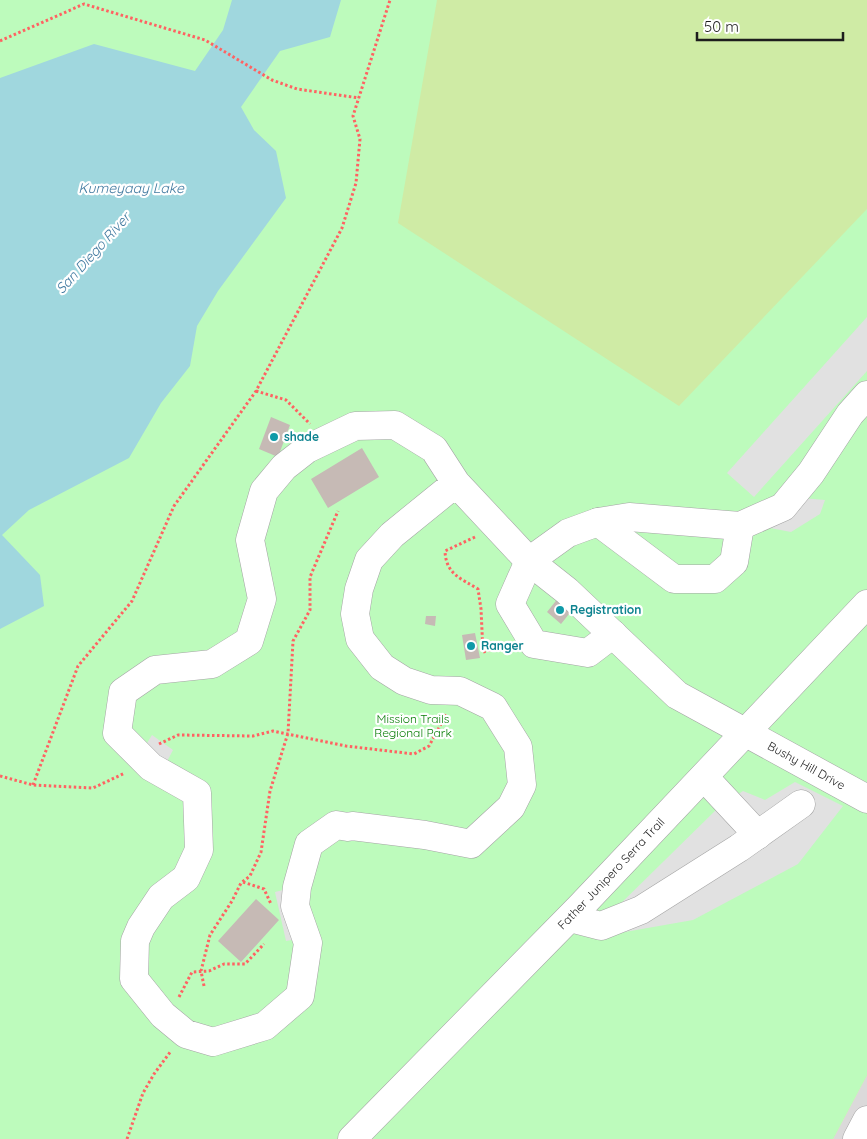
<svg xmlns="http://www.w3.org/2000/svg" width="867" height="1139" font-family="Quicksand,sans-serif">
  <style>
    .residential { fill: #dbd9da }
    .grass { fill: #cfeba5 }
    .park { fill: #bdfbbc }
    .parking { fill: #e1e1e1 }
    .water { fill: #a0d7de }
    .building { fill: #c6bab5 }
    .lines { fill: none; stroke-linecap: round; stroke-linejoin: round }
    .minor-casing { stroke: #a4a4a4; stroke-width: 29 }
    .path { stroke: #ff6262; stroke-width: 3; stroke-dasharray: 2.5 2.5; stroke-linecap: butt }
    .minor { stroke: #fff; stroke-width: 28 }
    .culture-dot { fill: #0f9aa8; stroke: #fff; stroke-width: 2 }
    .labels { text-anchor: middle; stroke-width: 4.5; stroke-linejoin: round; paint-order: stroke }
    .culture-label { font-size: 12px; font-weight: bold; fill: #0d838f; stroke: #fff; text-anchor: start }
    .park-label { font-size: 12px; fill: #097e07; stroke: #fff }
    .street-label { font-size: 12px; fill: #1d1d1d; stroke: #fff }
    .water-label { font-size: 14px; font-style: italic; fill: #417aa0; stroke: #fff }
  </style>
  <rect width="100%" height="100%" fill="#eee9e2"/>
  <path class="residential" d="M867 1075V1139H833Z"/>
  <path class="grass" d="M341 0H867V1075L833 1139H0Z"/>
  <path class="park" d="M0 0H437L398 223 679 406 867 209V1075L833 1139H0Z"/>
  <path class="parking" d="M867 317V371L754 497 727 473Z
    M802 498 825 500 820 514 791 532 765 527Z
    M152 735 173 750 163 769 141 753Z
    M795 782 843 806 798 864 693 920 602 936 609 915 719 807 743 791 765 800Z
    M287 889 298 939 286 941 275 892Z"/>
  <path class="water" d="M232 0H341L330 37 280 51 241 107 254 130 276 151 286 198 218 291 197 326 190 366 161 403 129 458 29 510 2 535 40 575 44 606 0 629V78L94 44 195 71 223 30Z"/>
  <path class="building" d="M271 417 290 425 278 457 259 449Z
    M362 448 379 477 328 508 311 479Z
    M559 597 573 609 561 624 547 612Z
    M426 616H436L435 626 425 624Z
    M475 633 480 658 466 660 462 635Z
    M256 899 279 920 241 962 218 941Z"/>
  <g class="lines">
    <g class="minor-casing">
      <g id="minor">
        <path id="s1" d="M456 483 392 535 369 560 359 589 355 614 360 639 382 667 404 681 431 690 460 691 493 707 518 747 522 785 511 807 471 844 425 835 352 826 348 827 336 825 309 844 297 887 295 906 308 943 300 996 265 1026 213 1042 186 1034 163 1015 134 979 135 941 141 927 161 897 186 878 199 850 197 793 151 767 117 733 123 692 155 670 212 664 249 641 262 599 250 540 264 491 284 467 307 449 355 426 395 425 434 449 456 483 529 561 567 591 677 695 867 799"/>
        <path d="M598 522 674 579H715L734 562 740 526"/>
        <path d="M613 634 588 653 534 644 510 604 529 561 568 533 598 522 629 517 740 526 783 507 811 473 850 414 867 395"/>
        <path d="M704 777 758 835"/>
        <path d="M570 918 601 926 641 910 739 848 801 804"/>
        <path id="s2" d="M352 1139 580 907 867 604"/>
        <path d="M857 1139 867 1120"/>
      </g>
    </g>
    <path class="path" d="M0 41 84 4 205 40 272 80 297 89 359 98
      M256 391 286 400 310 424
      M475 537 445 551C446 574 460 578 478 589L481 609 483 652 507 645
      M159 744 178 735 253 736 273 731 346 746 414 754 429 746 447 713
      M0 776 33 785 93 788 125 773
      M33 785 78 666 132 601 174 506 256 391 342 228 356 183 360 139 353 116 390 0
      M243 882 264 889 271 904
      M204 986 201 971 210 935 232 901 241 883 250 876 261 852 270 791 288 733 293 641 310 610V577L338 511
      M179 997 192 972 209 971 224 964H245L264 944
      M127 1139 143 1093 154 1074 171 1051"/>
    <use href="#minor" class="minor"/>
  </g>
  <g class="culture-dot">
    <circle cx="274" cy="437" r="5"/>
    <circle cx="560" cy="610" r="5"/>
    <circle cx="471" cy="646" r="5"/>
  </g>
  <g class="labels">
    <g class="culture-label">
      <text x="284" y="441">shade</text>
      <text x="570" y="614">Registration</text>
      <text x="481" y="650">Ranger</text>
    </g>
    <g class="park-label">
      <text x="413" y="723">Mission Trails<tspan x="413" dy="14">Regional Park</tspan></text>
    </g>
    <g class="street-label">
      <text dy="4" stroke="none"><textPath href="#s1" startOffset="2389">Bushy Hill Drive</textPath></text>
      <text dy="4" stroke="none"><textPath href="#s2" startOffset="371">Father Junipero Serra Trail</textPath></text>
    </g>
    <g class="water-label">
      <text x="131" y="193">Kumeyaay Lake</text>
      <text transform="translate(93 253) rotate(-48)" y="5">San Diego River</text>
    </g>
  </g>
  <path d="M697 32v8h146v-8" fill="none" stroke="#1d1d1d" stroke-width="2.5"/>
  <text x="704" y="32" font-size="15" fill="#1d1d1d" stroke="#ffffff" stroke-width="4" paint-order="stroke">50 m</text>
</svg>
